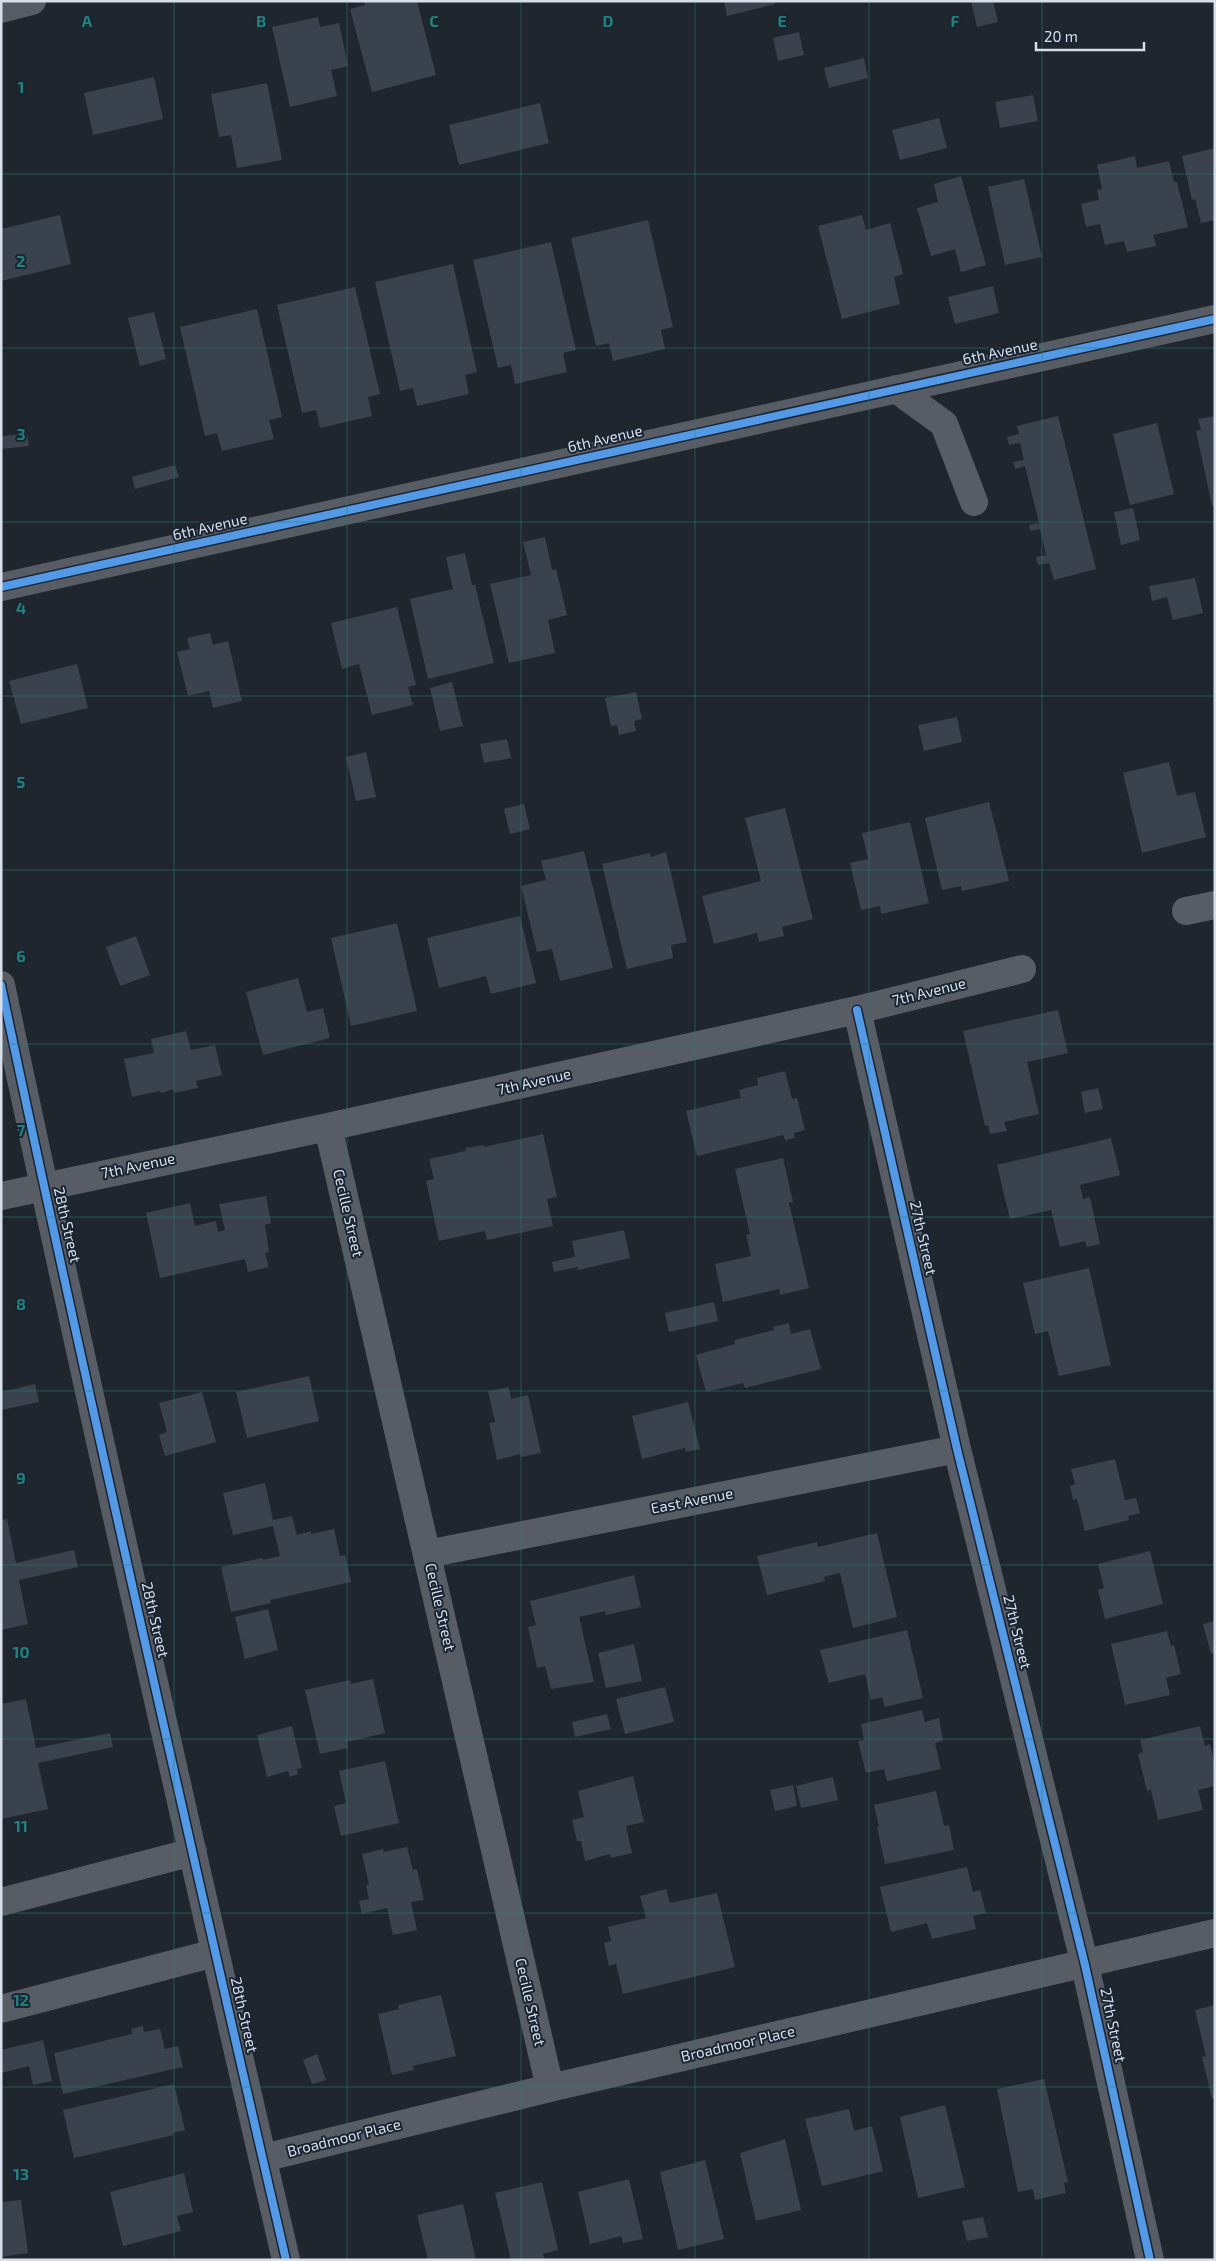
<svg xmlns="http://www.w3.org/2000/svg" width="1216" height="2261" font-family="'Exo 2',sans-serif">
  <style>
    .building { fill: #3a424d }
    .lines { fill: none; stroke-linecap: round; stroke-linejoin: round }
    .minor { stroke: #585d65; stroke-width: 28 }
    .cycleway-casing { stroke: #1a2534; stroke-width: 11 }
    .cycleway { stroke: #5399e6; stroke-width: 8 }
    .grid { fill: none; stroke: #23807a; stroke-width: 1; stroke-opacity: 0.55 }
    .labels { text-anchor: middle; stroke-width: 4; stroke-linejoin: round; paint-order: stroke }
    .street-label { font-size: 15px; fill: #d8dfea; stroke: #1a2534 }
    .grid-label { font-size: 16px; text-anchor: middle; font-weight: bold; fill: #23807a; stroke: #1a2534; stroke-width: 4; stroke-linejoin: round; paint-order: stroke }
  </style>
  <rect width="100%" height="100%" fill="#20262e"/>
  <path class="building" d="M364 1H417L436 75 372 92 350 9 365 5Z
    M724 1H774L775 4 727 16Z
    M971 1H993L998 22 977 27Z
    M318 17 320 27 339 23 348 66 331 70 337 96 290 107 272 27Z
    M799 32 804 55 778 61 773 38Z
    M864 58 868 78 829 88 824 68Z
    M154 77 163 119 93 135 84 93Z
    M267 83 282 160 237 168 231 135 219 137 211 94Z
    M1033 95 1038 121 1000 128 995 102Z
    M540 103 549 143 459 165 449 125Z
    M939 118 947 148 900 160 892 130Z
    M1215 148V220L1201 223 1195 199 1192 200 1182 156Z
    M1135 156 1137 168 1169 161 1174 182H1177L1188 227 1153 235 1156 246 1127 252 1124 241 1105 245 1100 224 1086 227 1081 204 1099 200 1097 190 1102 189 1097 165Z
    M961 176 986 265 961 272 955 249 931 256 917 208 938 202 934 184Z
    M1024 179 1042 257 1005 265 988 187Z
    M60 215 71 264 1 281V229Z
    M862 215 866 230 890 223 903 274 894 277 900 304 842 319 818 226Z
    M648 220 673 327 661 330 665 349 613 361 609 343 596 346 571 238Z
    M551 242 576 350 563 353 567 372 515 384 511 365 498 368 473 260Z
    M453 264 477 372 465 375 469 394 417 406 413 388 400 391 375 282Z
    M993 286 999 313 955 324 948 297Z
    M355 287 380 394 368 397 372 416 320 428 316 410 302 413 277 305Z
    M257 309 282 417 269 420 274 439 222 451 217 433 205 436 180 327Z
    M154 312 166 359 140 366 128 318Z
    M1058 416 1096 569 1054 580 1049 563 1038 565 1036 557 1046 555 1040 529 1030 531 1029 525 1039 523 1025 466 1015 469 1013 462 1024 460 1020 443 1009 445 1007 437 1019 434 1017 426Z
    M1215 416V505L1212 506 1196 431 1201 430 1198 419Z
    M1157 423 1174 494 1130 505 1113 434Z
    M27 434 29 446 1 449V436Z
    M175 465 179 477 135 489 132 477Z
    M1133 508 1140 540 1121 545 1114 512Z
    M545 537 552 570 556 569 567 615 548 620 555 653 509 663 490 584 531 575 523 542Z
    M465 553 472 585H475L494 663 428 679 410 599 453 589 446 557Z
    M1195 578 1203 613 1173 620 1167 597 1152 601 1149 586Z
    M397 607 416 685 408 687 413 705 372 715 359 664 342 669 331 623Z
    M210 633 213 645 228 641 242 701 213 708 209 691 188 696 177 652 190 649 187 638Z
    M77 664 88 708 21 724 9 681Z
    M452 682 463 726 440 731 430 688Z
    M636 692 642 719 634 721 636 731 619 735 617 725 611 726 605 698Z
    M957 717 962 742 924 751 918 725Z
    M507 739 511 758 484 763 480 744Z
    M366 752 376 797 356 801 346 757Z
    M1169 762 1177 796 1195 792 1206 837 1142 853 1123 773Z
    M989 802 1009 881 962 891 961 886 942 890 925 818Z
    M524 804 530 829 510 834 504 809Z
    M785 808 813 919 782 927 784 936 759 942 757 933 714 944 702 896 761 881 745 818Z
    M910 822 929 903 881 914 880 906 861 910 850 863 868 859 862 833Z
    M584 851 613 968 560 981 552 949 537 952 521 886 546 880 541 861Z
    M666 852 687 942 671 945 673 958 627 969 602 864 650 853 651 857Z
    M520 916 536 983 491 994 486 976 439 988 427 938Z
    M397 923 417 1011 351 1026 331 938Z
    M136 936 150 975 120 986 106 947Z
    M298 978 307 1012 323 1008 330 1038 263 1055 246 992Z
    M1058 1010 1068 1053 1027 1062 1039 1114 1004 1122 1007 1131 990 1134 988 1125 985 1126 963 1031Z
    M186 1031 191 1050 215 1045 222 1075 196 1081 198 1088 174 1093 173 1089 161 1093 160 1091 132 1097 124 1059 154 1053 151 1039Z
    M785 1071 792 1099 797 1098 805 1130 794 1133 795 1138 785 1140 783 1135 697 1156 686 1111 741 1098 739 1090 758 1085 757 1078Z
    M1098 1088 1103 1109 1085 1113 1081 1092Z
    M543 1134 557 1197 547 1199 553 1226 487 1240 485 1231 439 1241 426 1181 434 1179 429 1159 466 1151 465 1148 484 1145V1147Z
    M1111 1138 1120 1175 1080 1185 1083 1199 1090 1197 1100 1244 1087 1247 1085 1241 1060 1247 1051 1210 1010 1219 997 1165Z
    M783 1158 793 1202 789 1203 809 1288 780 1295 779 1289 723 1302 715 1264 751 1256 746 1235 750 1234 735 1169Z
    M266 1196 271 1223 265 1225 269 1252 265 1253 269 1267 248 1272 245 1259 160 1278 146 1213 190 1203 195 1226 216 1221 218 1232 225 1230 219 1204Z
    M624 1230 630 1258 578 1270V1267L554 1272 552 1262 575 1257 572 1241Z
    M1089 1268 1111 1365 1059 1376 1048 1331 1035 1334 1023 1283Z
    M714 1302 718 1321 669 1332 665 1313Z
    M789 1323 791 1334 810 1329 821 1369 745 1388 743 1383 706 1392 696 1355 735 1344 734 1340 774 1330 773 1327Z
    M309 1376 319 1421 247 1438 236 1392Z
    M35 1384 39 1402 1 1410V1392Z
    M509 1387 511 1399 528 1395 541 1453 521 1457 520 1454 497 1460 489 1423 495 1422 488 1391Z
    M202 1392 216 1442 165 1456 159 1435 167 1432 159 1403Z
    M688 1402 700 1449 686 1452 685 1448 642 1459 632 1416Z
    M1115 1459 1125 1500 1136 1498 1140 1513 1128 1516 1129 1520 1085 1531 1077 1499 1073 1500 1070 1486 1075 1484 1071 1469Z
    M265 1483 273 1520 292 1516 297 1535 311 1531V1534L334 1529 340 1556 345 1555 351 1582 270 1600 271 1603 231 1612 221 1567 262 1558 263 1560 280 1556 273 1526 233 1535 223 1493Z
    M7 1519 16 1563 74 1550 78 1567 19 1580 28 1624 1 1630V1520Z
    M877 1533 897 1617 853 1628 840 1573 824 1577 825 1581 767 1595 757 1556 817 1542 818 1547Z
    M1150 1551 1163 1604 1105 1619 1098 1590 1104 1588 1098 1564Z
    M634 1575 641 1607 606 1615 605 1611 579 1617 594 1682 551 1689 545 1666 537 1668 528 1627 536 1625 530 1601Z
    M268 1609 278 1650 245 1659 235 1617Z
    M1215 1621V1653L1211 1654 1203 1624Z
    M907 1630 923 1698 885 1707 882 1697 871 1700 865 1674 829 1683 820 1650Z
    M1167 1631 1171 1646 1174 1645 1181 1674 1166 1678 1170 1695 1125 1705 1111 1644Z
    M634 1644 642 1681 606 1688 598 1653Z
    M373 1679 385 1733 347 1742 348 1748 320 1754 305 1690 350 1680 351 1684Z
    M665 1687 674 1722 625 1734 616 1699Z
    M26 1699 36 1748 110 1733 113 1747 38 1763 48 1809 1 1819V1704Z
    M922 1710 925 1722 939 1718 943 1741 935 1743 941 1769 887 1781 884 1769 866 1773 858 1741 864 1740 861 1724Z
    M607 1714 611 1729 575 1737 572 1722Z
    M292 1726 302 1768 297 1769 298 1774 290 1777 288 1771 267 1777 257 1735Z
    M1200 1726 1205 1746 1210 1744 1215 1766V1786L1198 1790 1203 1810 1158 1820 1151 1790 1147 1791 1138 1754 1143 1752 1140 1740Z
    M385 1761 399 1823 341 1836 334 1806 346 1803 339 1771Z
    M633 1776 644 1822 626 1826 632 1853 611 1858 610 1854 585 1861 581 1841H577L572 1820 584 1817 578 1791Z
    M833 1777 838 1800 801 1808 796 1786Z
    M793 1785 797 1806 775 1811 770 1790Z
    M936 1791 944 1826 949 1825 954 1850 885 1864 877 1827H879L874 1805Z
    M407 1847 413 1870 417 1869 424 1900 411 1902 417 1930 393 1935 387 1908 362 1914 359 1901 369 1899 366 1885 369 1884 362 1854 383 1849 384 1852Z
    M967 1867 973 1892 980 1890 986 1913 973 1916 976 1929 932 1939 927 1923 891 1932 880 1887Z
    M666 1889 670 1903 717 1893 735 1967 623 1994 616 1964 609 1966 604 1943 611 1941 608 1927 646 1918 640 1896Z
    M441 1995 456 2056 413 2066 414 2070 392 2075 378 2014 399 2009 398 2005Z
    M1215 2005V2098L1212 2099 1202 2057 1206 2056 1195 2010Z
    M143 2026 144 2032 160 2029 165 2049 178 2046 183 2067 63 2094 54 2053 132 2034 131 2029Z
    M43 2040 52 2081 33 2085 29 2066 1 2073V2050Z
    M317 2054 326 2080 312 2084 303 2060Z
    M1044 2079 1068 2182 1064 2183 1066 2193 1035 2200 1033 2189 1018 2192 997 2089Z
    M174 2084 185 2130 173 2133 174 2135 74 2158 63 2110Z
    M945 2105 965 2187 918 2198 900 2117Z
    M849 2109 854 2131 872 2126 883 2171 822 2186 805 2119Z
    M785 2139 801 2210 756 2221 740 2153Z
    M705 2160 724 2239 678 2250 660 2172Z
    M184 2173 193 2212 177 2216 181 2231 123 2246 110 2192Z
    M629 2179 643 2239 623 2243 621 2236 590 2244 578 2192Z
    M542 2182 558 2250 543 2254 545 2260H511L495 2193Z
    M21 2200 28 2253 1 2257V2202Z
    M463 2204 476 2260H428L417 2215Z
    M983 2217 988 2237 967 2241 962 2221Z"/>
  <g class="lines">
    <path class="minor" d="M1 9 32 1
      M896 389 944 424 974 502
      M1 587 1215 319
      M1186 911 1215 905
      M1 985C91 1411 188 1836 286 2260
      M857 1010 957 1449 1085 1965 1150 2260
      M328 1127 550 2088
      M1 1196 328 1127 857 1010 1022 969
      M427 1554 957 1449
      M1 1902 193 1852
      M1 2009 215 1953
      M263 2158 550 2088 1215 1933"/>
    <g class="cycleway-casing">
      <path id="cycleway" d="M1 587 1215 319
        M1 985C91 1411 188 1836 286 2260
        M857 1010 957 1449 1085 1965 1150 2260"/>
    </g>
    <use href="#cycleway" class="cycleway"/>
  </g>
  <path class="grid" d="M174 1V2260M347 1V2260M521 1V2260M695 1V2260M869 1V2260M1042 1V2260M1 174H1215M1 348H1215M1 522H1215M1 696H1215M1 870H1215M1 1044H1215M1 1217H1215M1 1391H1215M1 1565H1215M1 1739H1215M1 1913H1215M1 2087H1215"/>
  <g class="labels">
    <g class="street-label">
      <text transform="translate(1000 352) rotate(-12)" y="5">6th Avenue</text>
      <text transform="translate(605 439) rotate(-13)" y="5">6th Avenue</text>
      <text transform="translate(210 527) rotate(-13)" y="5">6th Avenue</text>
      <text transform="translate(929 992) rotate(-14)" y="5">7th Avenue</text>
      <text transform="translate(534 1082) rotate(-13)" y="5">7th Avenue</text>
      <text transform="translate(138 1166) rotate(-12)" y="5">7th Avenue</text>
      <text transform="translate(348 1213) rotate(77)" y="5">Cecille Street</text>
      <text transform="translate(67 1225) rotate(77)" y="5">28th Street</text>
      <text transform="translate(923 1238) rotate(77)" y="5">27th Street</text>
      <text transform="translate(692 1501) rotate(-11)" y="5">East Avenue</text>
      <text transform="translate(440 1607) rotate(77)" y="5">Cecille Street</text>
      <text transform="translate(155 1620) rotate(77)" y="5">28th Street</text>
      <text transform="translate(1017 1632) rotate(76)" y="5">27th Street</text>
      <text transform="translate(530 2002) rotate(77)" y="5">Cecille Street</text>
      <text transform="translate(244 2015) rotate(77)" y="5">28th Street</text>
      <text transform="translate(1113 2025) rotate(78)" y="5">27th Street</text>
      <text transform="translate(738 2044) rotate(-13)" y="5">Broadmoor Place</text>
      <text transform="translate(344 2138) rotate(-14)" y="5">Broadmoor Place</text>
    </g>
  </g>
  <g class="grid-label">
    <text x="87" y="27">A</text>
    <text x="261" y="27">B</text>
    <text x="434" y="27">C</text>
    <text x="608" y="27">D</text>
    <text x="782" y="27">E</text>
    <text x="955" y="27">F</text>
    <text x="21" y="93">1</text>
    <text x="21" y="267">2</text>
    <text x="21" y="440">3</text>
    <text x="21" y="614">4</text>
    <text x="21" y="788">5</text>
    <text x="21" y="962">6</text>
    <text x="21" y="1136">7</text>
    <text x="21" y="1310">8</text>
    <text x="21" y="1484">9</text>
    <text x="21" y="1658">10</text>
    <text x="21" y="1832">11</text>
    <text x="21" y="2006">12</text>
    <text x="21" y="2180">13</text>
  </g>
  <rect width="1216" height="2261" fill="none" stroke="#d8dfea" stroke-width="5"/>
  <path d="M1036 42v8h108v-8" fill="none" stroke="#d8dfea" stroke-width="2.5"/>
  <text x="1044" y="42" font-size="15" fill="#d8dfea" stroke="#1a2534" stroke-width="4" paint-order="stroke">20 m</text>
</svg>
